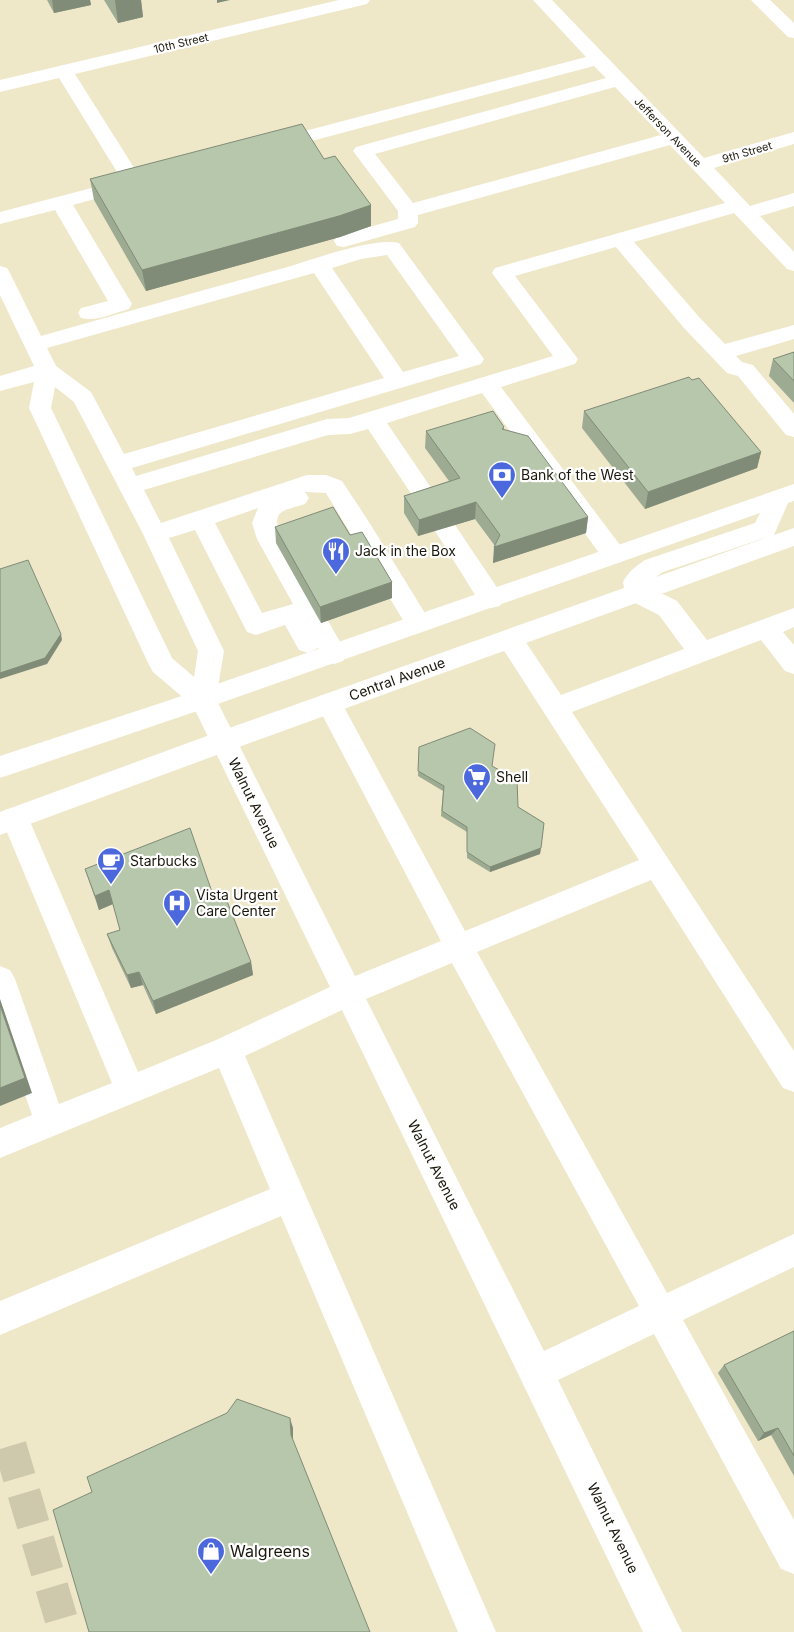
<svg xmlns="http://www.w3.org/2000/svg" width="794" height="1632" font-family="Inter,sans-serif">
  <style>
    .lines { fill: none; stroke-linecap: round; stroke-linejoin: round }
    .minor-tunnel { stroke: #cec8ac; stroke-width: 33; stroke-dasharray: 33 16; stroke-linecap: butt }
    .minor { fill: #fff; fill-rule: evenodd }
    .major { fill: #fff; fill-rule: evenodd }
    .wall { fill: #9dab93 }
    .shaded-wall { fill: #808b78 }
    .building { fill: #b7c7ab; stroke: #808b78 }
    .labels { text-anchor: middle; stroke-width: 4.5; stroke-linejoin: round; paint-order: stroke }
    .far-street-label { font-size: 11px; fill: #1a180c; stroke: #fff }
    .poi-label { font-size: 14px; fill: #1a180c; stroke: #fff; text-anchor: start }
    .street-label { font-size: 14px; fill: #1a180c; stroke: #fff }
    .near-poi-label { font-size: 16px; fill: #1a180c; stroke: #fff; text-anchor: start }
  </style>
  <rect width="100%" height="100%" fill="#eee7c8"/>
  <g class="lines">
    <path class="minor-tunnel" d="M10 1446 65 1632"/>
    <path class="minor" d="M339 0H370L367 4 75 74 143 182 140 186 135 188 73 205 132 304 129 309C114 313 96 322 81 318L78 313 81 308 108 301 55 210 0 224V212L122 180 59 78 0 92V80Z
      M533 0H552L704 158 794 132V144L714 168 750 206 794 193V206L760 216 794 252V271L787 269 734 213 634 242 700 318 725 344 794 325V339L736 356 742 362 753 365 794 414V437L786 435 738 376 727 373 684 328 616 247 515 276 578 359 575 364 501 387 623 549 626 555 623 561 614 564 605 561 482 393 387 423 442 504 438 510 430 512 422 510 368 429 350 434 328 435 144 490 161 523 307 475H326L342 481 369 522 431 623 427 630 418 633 409 630 326 493 305 492 309 498 305 504C279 512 272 510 281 539L347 654 343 661 334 664 325 661 318 648 308 653 299 650 285 625 256 635 247 632 195 530 169 538 224 651 216 699 355 976 441 941 316 703 320 696 329 693 338 696 465 931 639 860 501 646 497 639 501 632 510 629 519 632 561 695 684 649 659 615 629 600 626 593 629 586 638 584 647 586 677 601 707 640 794 608V627L783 632 794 645V674L785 671 761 640 572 712 794 1051V1092L783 1088 651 880 477 952 667 1293 794 1234V1267L683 1320 794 1520V1574L781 1569 654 1334 558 1380 682 1632H643L342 1010 245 1056 496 1632H458L281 1216 0 1335V1301L270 1189 219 1068 0 1158V1128L32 1115 0 1022V966L10 970 15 979 59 1104 112 1083 1 818 5 810 15 807 25 810 138 1072 216 1040 330 987 193 706 153 672 149 665 29 408 34 382 0 391V376L34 366 0 295V266L7 268 10 273 41 336C122 313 203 290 284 268 312 260 373 237 399 243L484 359 481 364 132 468 136 476 327 419 349 418 553 356 492 273 495 268 725 203 670 145 418 215V223L415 227 344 247 337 246 334 241 337 236 398 219V211L353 151 356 147 606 78 594 66 274 151 267 149 264 145 267 141 586 57ZM615 87 661 135 413 203 375 154ZM387 255 459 356 403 372 332 268 361 259ZM314 273 384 378 124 454 91 392 56 366 47 348ZM55 387 74 402 143 534 198 651 194 677 172 658 51 408ZM258 508 252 523 257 539 293 604 262 613 215 523ZM452 963 639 1306 544 1351 366 999Z
      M751 0H770L794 23V38L788 37Z
      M445 519 453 522 500 592 503 599 500 606 491 608 482 606 437 534 433 528 437 522Z"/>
    <path class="major" d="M794 484V501L788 503 774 535 794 528V546L233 749 0 835V812L215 733 624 588 623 582C628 572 636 566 645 560L755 523 760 513 212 706 0 778V756L194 692ZM768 537 656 577 663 572Z"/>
  </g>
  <path class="wall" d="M47 0H90L91 5 54 13Z
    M104 0H141L143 17 118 23Z
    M324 159 371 226 340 237 146 291 94 200 90 179Z
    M794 352V403L769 376 773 359Z
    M584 411 761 452 757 468 645 509 582 428Z
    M504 427V430L588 517 586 533 493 563 495 546 475 519 418 536 404 513V496L449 481 425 448 426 431Z
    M275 527 350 535 392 582V598L321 623 276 543Z
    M419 747 492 766 518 807 544 823 540 854 490 872 467 858V832L441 816 443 791 418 776Z
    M85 869 213 895 251 962 253 975 156 1014 143 985 131 988 112 948 107 934 120 930 113 904 99 910Z
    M794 1331V1476L771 1435 758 1441 718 1373 724 1365Z"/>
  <path class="shaded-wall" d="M52 0H90L91 5 54 13Z
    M115 0H141L143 17 118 23Z
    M217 0H230L217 3Z
    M371 205V226L340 237 146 291 142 270Z
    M761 452 757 468 645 509 648 492Z
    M476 502 475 519 418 536 419 520Z
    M588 517 586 533 493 563 494 547Z
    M392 582V598L321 623 320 607Z
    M61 634 62 640 47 664 0 679V673Z
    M541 848 540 854 490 872V867Z
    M109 890 113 904 99 910 95 896Z
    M251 962 253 975 156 1014 153 1001Z
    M139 972 143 985 131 988 127 975Z
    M0 999 32 1093 0 1106Z
    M290 1418 293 1428V1444L291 1435Z
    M778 1428 771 1435 758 1441 764 1433Z"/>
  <path class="building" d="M302 124 324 159 335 156 371 205 339 216 142 270 90 179Z
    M794 352V381L773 359Z
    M689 377 692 380 699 378 761 452 648 492 584 411Z
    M493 411 504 427 502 429 528 436 588 517 494 547 500 535 476 502 419 520 404 496 460 478 426 431Z
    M333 507 350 535 362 532 392 582 320 607 275 527Z
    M28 560 61 634 45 658 0 673V569Z
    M470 728 495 744 492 766 517 780 518 807 544 823 541 848 490 867 467 852V827L442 811 444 786 418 771 419 747Z
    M190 828 213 895 223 891 251 962 153 1001 139 972 127 975 107 934 120 930 109 890 95 896 85 869Z
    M0 1005 25 1078 0 1088Z
    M794 1331V1456L778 1428 764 1433 724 1365Z
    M237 1399 290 1418 291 1435 370 1632H89L53 1510 92 1492 87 1477 227 1413Z"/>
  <defs>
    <g id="bank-pin" transform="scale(1.4375)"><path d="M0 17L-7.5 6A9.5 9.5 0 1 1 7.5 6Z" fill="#4b68dc" stroke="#fff"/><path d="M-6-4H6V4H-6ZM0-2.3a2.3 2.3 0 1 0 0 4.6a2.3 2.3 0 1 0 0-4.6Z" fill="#fff"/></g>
    <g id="restaurant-pin" transform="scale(1.4375)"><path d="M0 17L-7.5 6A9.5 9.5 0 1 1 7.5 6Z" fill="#4b68dc" stroke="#fff"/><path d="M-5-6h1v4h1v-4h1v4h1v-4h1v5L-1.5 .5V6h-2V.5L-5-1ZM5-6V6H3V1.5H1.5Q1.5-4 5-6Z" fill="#fff"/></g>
    <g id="supermarket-pin" transform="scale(1.4375)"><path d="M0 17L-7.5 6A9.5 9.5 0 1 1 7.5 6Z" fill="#4b68dc" stroke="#fff"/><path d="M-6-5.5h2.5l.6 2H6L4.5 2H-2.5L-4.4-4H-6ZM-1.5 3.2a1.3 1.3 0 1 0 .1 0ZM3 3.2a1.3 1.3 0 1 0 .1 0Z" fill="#fff"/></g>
    <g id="cafe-pin" transform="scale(1.4375)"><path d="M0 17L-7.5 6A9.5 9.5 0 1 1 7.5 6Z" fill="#4b68dc" stroke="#fff"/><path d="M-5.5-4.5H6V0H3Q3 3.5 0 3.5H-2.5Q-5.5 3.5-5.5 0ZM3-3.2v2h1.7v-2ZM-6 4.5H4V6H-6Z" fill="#fff"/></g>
    <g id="hospital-pin" transform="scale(1.4375)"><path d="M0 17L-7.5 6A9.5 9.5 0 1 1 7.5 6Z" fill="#4b68dc" stroke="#fff"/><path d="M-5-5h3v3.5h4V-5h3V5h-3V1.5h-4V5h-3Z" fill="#fff"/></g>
    <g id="shop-pin" transform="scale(1.4375)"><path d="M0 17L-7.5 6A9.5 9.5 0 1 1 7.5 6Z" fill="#4b68dc" stroke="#fff"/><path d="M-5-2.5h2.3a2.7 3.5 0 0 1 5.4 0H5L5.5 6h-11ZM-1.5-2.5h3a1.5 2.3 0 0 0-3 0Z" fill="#fff"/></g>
  </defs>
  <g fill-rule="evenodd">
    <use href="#bank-pin" x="502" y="475"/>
    <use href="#restaurant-pin" x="336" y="551"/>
    <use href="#supermarket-pin" x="477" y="777"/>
    <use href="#cafe-pin" x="111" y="861"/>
    <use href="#hospital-pin" x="177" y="903"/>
    <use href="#shop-pin" x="211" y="1551"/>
  </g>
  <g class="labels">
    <g class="far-street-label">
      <text transform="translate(181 43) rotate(-13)" y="4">10th Street</text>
      <text transform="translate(668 132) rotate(46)" y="4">Jefferson Avenue</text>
      <text transform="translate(747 152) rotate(-16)" y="4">9th Street</text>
    </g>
    <g class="poi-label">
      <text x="521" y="480">Bank of the West</text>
      <text x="355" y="556">Jack in the Box</text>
      <text x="496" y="782">Shell</text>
      <text x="130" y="866">Starbucks</text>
      <text x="196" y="900">Vista Urgent<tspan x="196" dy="16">Care Center</tspan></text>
    </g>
    <g class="street-label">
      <text transform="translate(397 679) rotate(-20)" y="5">Central Avenue</text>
      <text transform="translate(254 803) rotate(64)" y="5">Walnut Avenue</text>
      <text transform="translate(434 1165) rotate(63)" y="5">Walnut Avenue</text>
      <text transform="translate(613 1528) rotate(64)" y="5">Walnut Avenue</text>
    </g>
    <g class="near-poi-label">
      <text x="230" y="1557">Walgreens</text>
    </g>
  </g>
</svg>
